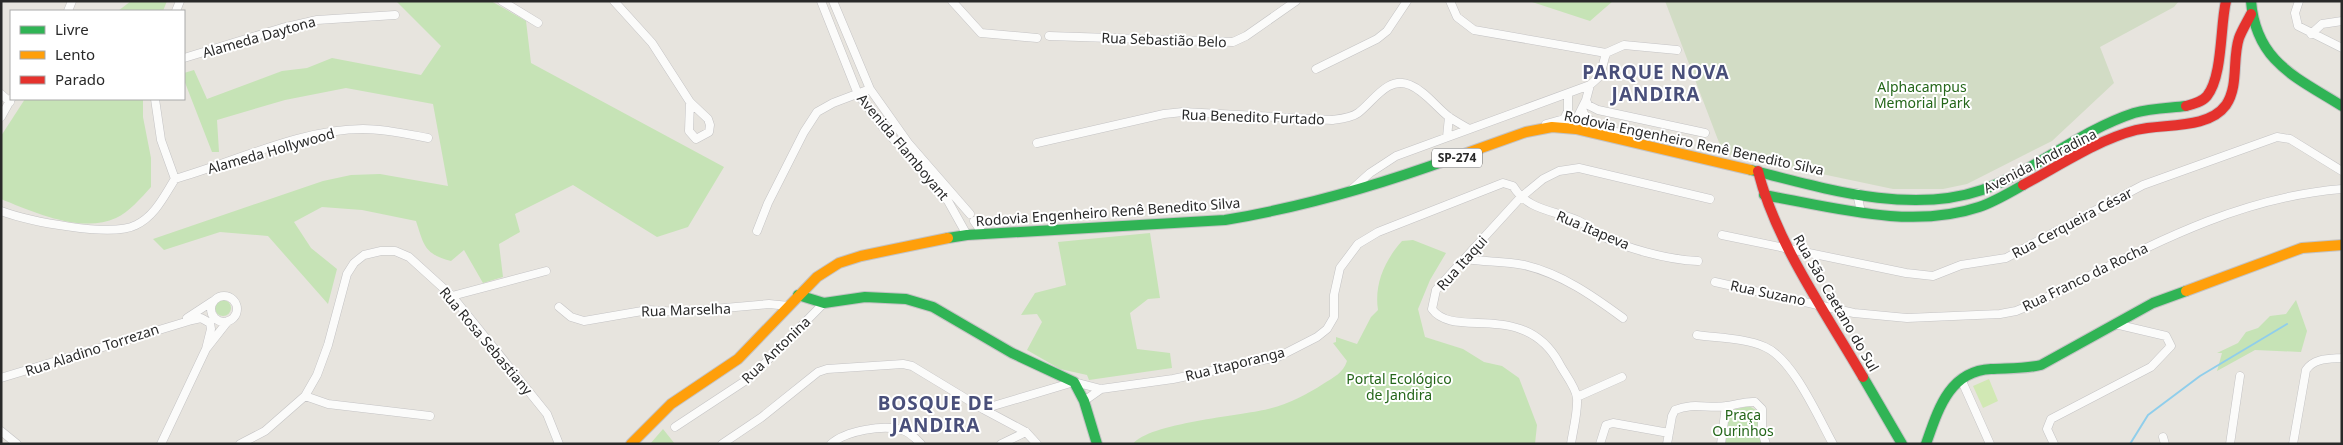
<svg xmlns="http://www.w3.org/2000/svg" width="2343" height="445" font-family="'Noto Sans',sans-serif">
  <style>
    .green { fill: #c6e3b6 }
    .cemetery { fill: #d2dcc5 }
    .pitch { fill: #d1e8b4 }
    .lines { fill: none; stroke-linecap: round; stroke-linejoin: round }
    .stream { stroke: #90ceeb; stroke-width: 2 }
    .street-casing { stroke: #c4c3c4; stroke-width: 9 }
    .fast-casing { stroke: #c4c3c4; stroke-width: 12 }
    .slow-casing { stroke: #c4c3c4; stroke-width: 12 }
    .jam-casing { stroke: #c4c3c4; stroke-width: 12 }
    .street { stroke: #fbfbfa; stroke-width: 8 }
    .fast { stroke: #30b455; stroke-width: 10 }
    .slow { stroke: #ff9f0a; stroke-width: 10 }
    .jam { stroke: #e5322d; stroke-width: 10 }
    .labels { text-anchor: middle; stroke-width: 4; stroke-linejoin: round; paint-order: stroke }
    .shield { fill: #fff; stroke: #696969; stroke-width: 1 }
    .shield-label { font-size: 12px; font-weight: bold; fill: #292929 }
    .street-label { font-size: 14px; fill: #292929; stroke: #fff }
    .park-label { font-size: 14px; fill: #246619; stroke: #fff }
    .district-label { font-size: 19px; font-weight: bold; letter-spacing: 1px; fill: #494f7a; stroke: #fff }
  </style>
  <rect width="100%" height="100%" fill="#e7e4de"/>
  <path class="green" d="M131 1H167L163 11H118Z
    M396 1H491L526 21 531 63 724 167 688 227 657 237 573 185 515 214 520 232 499 244 503 277 483 283 464 250 451 261C424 254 424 245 416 221L362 210 322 207 294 222 311 248 337 269 328 304 268 236 220 232 164 250 153 239 323 181 351 175 380 174 448 186 433 104 346 88 285 100 217 120 219 152H212L184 80V73L194 70 207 99 282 71 307 68 332 58 421 75 441 46Z
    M1529 1H1613L1590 21Z
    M25 99H143V117L151 158V187C141 198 129 212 116 218 82 234 33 212 1 199V136Z
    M1150 233 1160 298 1148 299 1130 313 1137 349 1170 353 1172 368 1089 380 1087 375 1060 369 1027 350 1042 322 1037 314 1021 315 1035 293 1066 285 1058 242Z
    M1413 240 1446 253 1430 280 1418 309 1425 337 1463 349 1484 362 1502 366 1519 378 1537 425 1535 444H1133C1149 423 1240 416 1268 409 1289 404 1306 395 1323 384 1334 377 1343 373 1347 361L1333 343 1336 342V337L1357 344 1371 317 1378 310C1374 284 1385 260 1402 241Z
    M2296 300 2307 331 2301 352 2255 350 2217 371 2222 353H2217L2238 343 2246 332 2258 328 2270 316 2286 314Z
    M215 308a8 8 0 1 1 16 0a8 8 0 1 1-16 0Z
    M1749 406 1756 410C1760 422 1756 432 1763 444H1725L1729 411Z
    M663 429 675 444H650Z"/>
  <path class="cemetery" d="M1665 1H2179L2174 7 2100 47 2114 83 2052 141 1967 184 1943 189H1893L1723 153Z"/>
  <path class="pitch" d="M1989 379 1998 401 1983 408 1973 386Z"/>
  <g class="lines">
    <path class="stream" d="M2130 444 2148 415 2200 376 2287 324"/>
    <g class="street-casing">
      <path id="street" d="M502 1 538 23
        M614 1 652 43 690 102 708 119 710 125 709 132 696 139 689 131 690 102
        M821 1 858 94 881 125 948 201 967 235
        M833 1 870 89 909 144 970 214
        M952 1 981 33 1037 38
        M1450 1 1457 17 1474 30 1606 53 1624 45 1677 50
        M2299 1 2295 13 2298 26 2342 48
        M68 11 72 1
        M176 11 180 1
        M2311 34 2322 24 2342 21
        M1049 36 1233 42 1246 36 1296 1
        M184 58 282 28 317 20 395 15
        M1316 69 1377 39 1387 31 1407 1
        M1590 85 1586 100 1588 105 1598 110 1705 133
        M1 94 10 102
        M155 99 161 140 175 179
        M1586 100 1582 108C1585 126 1615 131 1629 136
        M1 117 11 99
        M1546 124 1564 119 1568 111V94
        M1564 126 1575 122 1582 108
        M1447 137 1449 117
        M1037 143 1164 114 1183 112 1332 120C1340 119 1351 118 1358 113 1373 102 1388 75 1410 85 1425 91 1436 107 1449 117 1455 121 1462 125 1469 129
        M175 179C235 162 301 129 363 129 385 129 407 134 428 138
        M1351 190 1370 173 1396 156 1590 85 1600 76 1606 53
        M1857 193 1861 212
        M1 211C28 221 111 238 136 225 155 216 164 196 175 179
        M974 221 983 234
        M757 231 768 203 804 132 817 112 833 103 870 89
        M1722 235 1906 273 1933 276 1961 265 2006 258 2143 185 2277 137 2290 139 2342 171
        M1466 259C1485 262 1505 261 1524 265 1562 274 1593 296 1623 318
        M1715 282 1854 313 1907 318 2000 314 2016 311 2033 304C2134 255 2228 198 2342 189
        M452 296 546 271
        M211 309a13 13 0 1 1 26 0a13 13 0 1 1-26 0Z
        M559 307 571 317 584 321 648 310 679 312 769 304 789 306
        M187 318 213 301
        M1697 335C1718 338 1745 338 1765 347 1793 359 1818 417 1833 444
        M1 378 192 320 201 318 210 323 211 329 206 349
        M1961 379 1990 444
        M305 396 328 404 430 416
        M1577 397 1622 377
        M1084 401 1101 389
        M983 409 1026 432 1037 444
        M675 427 751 377 824 303
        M1 431 17 444
        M2163 437 2165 444
        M161 444 206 349 228 321
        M240 444 265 431 305 396 317 375 328 345 347 274 354 263 364 255 381 251H395L409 257 452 296 547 414 559 444
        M722 444 762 417 818 372 827 369 903 364 912 366 983 409 1074 382 1101 389 1173 379 1278 357 1317 337 1327 329 1334 317V295L1340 268 1358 244 1378 232 1503 183 1513 186C1528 211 1554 210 1579 221 1586 224 1591 230 1598 234 1624 248 1668 260 1698 261
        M831 444C845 431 884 424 902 430 910 432 915 438 921 444
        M1001 444 1026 432
        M1571 444C1573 430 1578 412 1577 398 1576 387 1564 373 1559 363 1524 299 1454 340 1432 309L1436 290 1520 198 1543 179 1559 171 1579 168 1710 199
        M1600 444 1606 425 1613 423 1669 433
        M1667 444 1672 416 1675 410C1693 402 1709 409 1727 406 1737 405 1745 401 1755 402L1762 409V432L1766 444
        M1721 444 1726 406
        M2054 444 2047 429 2051 419 2151 367 2171 346 2166 336 2115 324
        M2230 444 2240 376
        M2293 444 2306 370C2314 358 2329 359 2342 358"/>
    </g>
    <g class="fast-casing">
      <path id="fast" d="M2251 1C2256 62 2296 77 2342 106
        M1751 170C1823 188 1909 215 1982 190 2035 171 2079 131 2134 113 2151 108 2169 108 2186 106
        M1764 195C1832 207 1911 230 1979 207 1994 202 2009 193 2023 185
        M948 238 967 235 1225 220C1303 207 1379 185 1453 158
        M798 295 824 303 865 297 906 299 933 307 1012 353 1074 382 1084 401 1097 444
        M1863 377 1902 444
        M1926 444C1938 410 1949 371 1991 369 2008 368 2024 369 2041 365L2153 303 2186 291"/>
    </g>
    <g class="slow-casing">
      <path id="slow" d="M1453 158 1526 132 1552 127 1576 129 1751 170
        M2186 291 2302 248 2342 245
        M631 444 671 404 738 359 817 277 839 263 861 256 948 238"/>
    </g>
    <g class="jam-casing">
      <path id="jam" d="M2186 106C2194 104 2202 102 2207 96 2223 76 2220 26 2226 1
        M1758 171C1776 243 1826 313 1863 377
        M2023 185C2059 166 2097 140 2136 130 2163 123 2208 130 2226 105 2239 86 2232 59 2239 38 2242 30 2247 22 2251 14"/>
    </g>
    <use href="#street" class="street"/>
    <use href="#fast" class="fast"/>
    <use href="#slow" class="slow"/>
    <use href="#jam" class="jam"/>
  </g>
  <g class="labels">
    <rect class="shield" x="1432" y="148.5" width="50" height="19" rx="4"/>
    <g class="shield-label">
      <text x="1457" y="162">SP-274</text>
    </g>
    <g class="street-label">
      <text transform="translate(259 37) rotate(-16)" y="5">Alameda Daytona</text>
      <text transform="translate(1164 40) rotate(2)" y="5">Rua Sebastião Belo</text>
      <text transform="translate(1253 117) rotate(2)" y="5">Rua Benedito Furtado</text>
      <text transform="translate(1694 143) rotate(12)" y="5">Rodovia Engenheiro Renê Benedito Silva</text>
      <text transform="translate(903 147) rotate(50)" y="5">Avenida Flamboyant</text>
      <text transform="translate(271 151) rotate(-16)" y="5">Alameda Hollywood</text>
      <text transform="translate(2040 161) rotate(-27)" y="5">Avenida Andradina</text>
      <text transform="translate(1108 212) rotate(-4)" y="5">Rodovia Engenheiro Renê Benedito Silva</text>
      <text transform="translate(2072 223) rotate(-28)" y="5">Rua Cerqueira César</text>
      <text transform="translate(1593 230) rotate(23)" y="5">Rua Itapeva</text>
      <text transform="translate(1462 263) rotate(-48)" y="5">Rua Itaqui</text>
      <text transform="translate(2085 277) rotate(-26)" y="5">Rua Franco da Rocha</text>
      <text transform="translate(1768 293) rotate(12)" y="5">Rua Suzano</text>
      <text transform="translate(1836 303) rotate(60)" y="5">Rua São Caetano do Sul</text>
      <text transform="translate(686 310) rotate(-2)" y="5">Rua Marselha</text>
      <text transform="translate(486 341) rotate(50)" y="5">Rua Rosa Sebastiany</text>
      <text transform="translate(92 350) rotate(-18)" y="5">Rua Aladino Torrezan</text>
      <text transform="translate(776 350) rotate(-44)" y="5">Rua Antonina</text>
      <text transform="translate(1235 364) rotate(-14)" y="5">Rua Itaporanga</text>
    </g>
    <g class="park-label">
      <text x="1922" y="92">Alphacampus<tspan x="1922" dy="16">Memorial Park</tspan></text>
      <text x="1399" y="384">Portal Ecológico<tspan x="1399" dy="16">de Jandira</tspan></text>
      <text x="1743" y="420">Praça<tspan x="1743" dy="16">Ourinhos</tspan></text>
    </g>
    <g class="district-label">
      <text x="1656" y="79">PARQUE NOVA<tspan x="1656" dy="22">JANDIRA</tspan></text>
      <text x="936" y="410">BOSQUE DE<tspan x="936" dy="22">JANDIRA</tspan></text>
    </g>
  </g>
  <rect width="2343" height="445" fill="none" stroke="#292929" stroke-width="5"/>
  <rect x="10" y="10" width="175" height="90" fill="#ffffff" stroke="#a9a9a9"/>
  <rect x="20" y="26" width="25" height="8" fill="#30b455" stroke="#a9a9a9"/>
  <text x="55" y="35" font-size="15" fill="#292929">Livre</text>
  <rect x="20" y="51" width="25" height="8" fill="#ff9f0a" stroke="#a9a9a9"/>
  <text x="55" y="60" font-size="15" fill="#292929">Lento</text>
  <rect x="20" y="76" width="25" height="8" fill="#e5322d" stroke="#a9a9a9"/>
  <text x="55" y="85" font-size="15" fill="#292929">Parado</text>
</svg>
